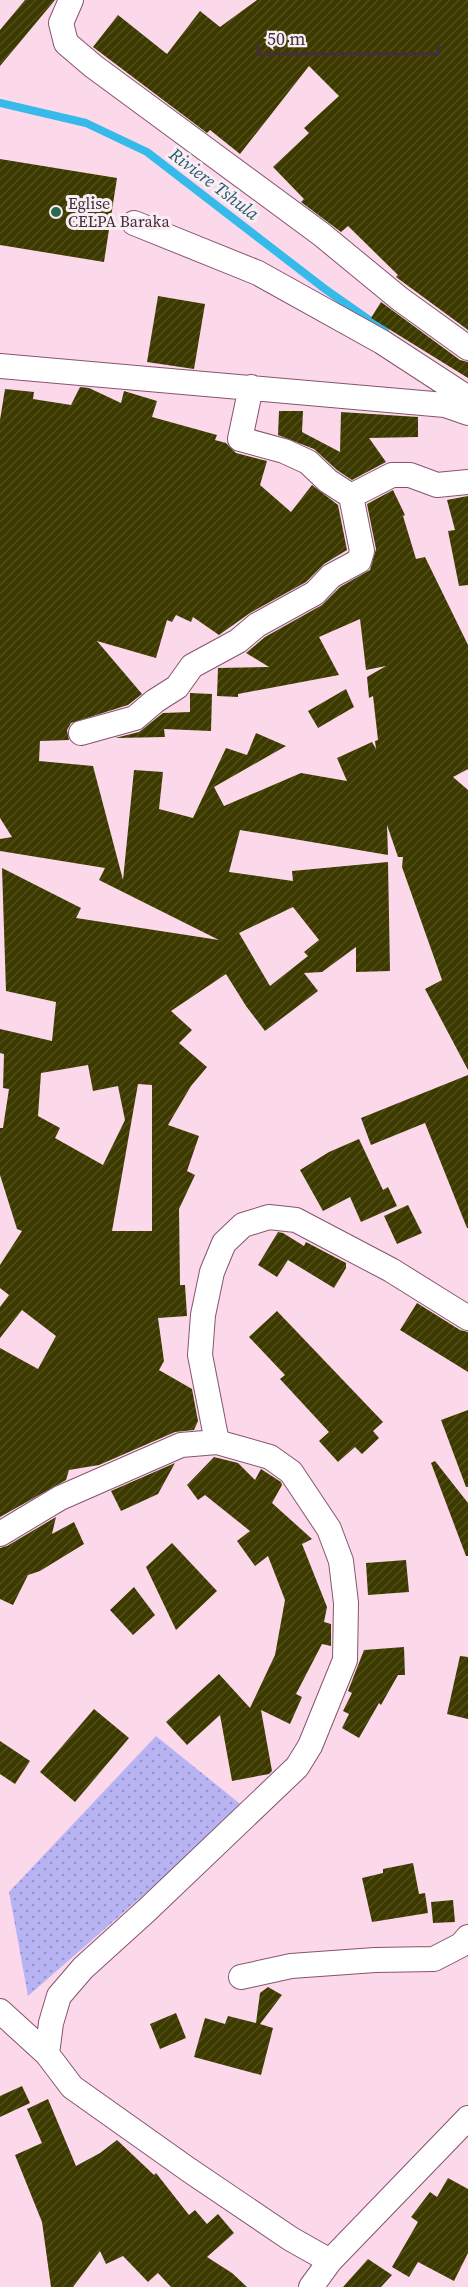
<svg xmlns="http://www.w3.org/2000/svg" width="468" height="2287" font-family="'Source Serif 4',serif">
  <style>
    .park { fill: url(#park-dots) }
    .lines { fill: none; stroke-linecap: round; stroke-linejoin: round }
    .stream { stroke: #35bae9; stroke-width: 8 }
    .building { fill: url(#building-hatch); fill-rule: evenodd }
    .minor-casing { stroke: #85546f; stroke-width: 26 }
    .minor { stroke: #fff; stroke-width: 24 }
    .poi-dot { fill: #2b6751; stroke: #f9eef3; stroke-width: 2 }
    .labels { text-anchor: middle; stroke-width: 6; stroke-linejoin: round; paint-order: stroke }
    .poi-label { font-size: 16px; fill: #452e3a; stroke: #f9eef3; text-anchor: start }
    .water-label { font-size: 18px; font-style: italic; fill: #295c70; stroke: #f9eef3 }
  </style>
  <defs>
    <pattern id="park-dots" width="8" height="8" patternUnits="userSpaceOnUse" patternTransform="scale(1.5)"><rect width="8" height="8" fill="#b8b4f3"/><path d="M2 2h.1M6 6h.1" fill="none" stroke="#9793c6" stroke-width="1.8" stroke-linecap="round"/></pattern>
    <pattern id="building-hatch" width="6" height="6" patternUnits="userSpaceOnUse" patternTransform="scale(1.5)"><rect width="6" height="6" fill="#3d3a00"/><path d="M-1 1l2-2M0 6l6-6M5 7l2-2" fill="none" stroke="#524e1d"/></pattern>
  </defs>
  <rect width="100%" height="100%" fill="#fcd9ea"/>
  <path class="park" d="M156 1736 244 1807 28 1996 9 1892Z"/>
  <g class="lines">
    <path class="stream" d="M0 103 86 123 147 152 325 289 385 331"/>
  </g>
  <path class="building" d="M25 0H55L0 66V30Z
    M257 0H468V330L396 277 398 275 348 226 341 232 301 202 304 199 273 167 309 133 304 128 339 96 309 66 240 154 210 130 207 133 93 47 118 15 167 54 200 11 220 27Z
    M0 159 117 178 104 262 0 245Z
    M158 296 205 304 194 369 147 362Z
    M381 302 460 360 468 362V378L371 318Z
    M80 387 89 388 121 403 124 391 157 401 152 417 217 435 215 440 226 443 236 453 267 461 260 485 291 512 312 485 338 505 347 550 324 564 306 582 250 613 219 635 193 617 191 622 176 615 172 622 167 620 156 658 97 641 142 694 128 705 71 723 67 730 69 740 40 741 39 761 93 766 123 880 134 770 163 772 159 809 193 818 226 748 247 755 256 733 286 746 214 787 224 806 301 773 347 781 337 758 372 742 376 749 375 741 378 740 373 696 369 698 367 677 386 666 366 670 360 619 319 637 339 675 238 694V697L217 696 218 668 269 667 246 653 265 637 322 605 340 587 370 570 376 549 367 504 393 490 405 515 403 516 416 559 425 557 468 645V769L453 777 468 790V1070L425 989 442 980 402 867 403 857H398L387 825 388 855 240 830 229 872 293 881 292 871 388 862 390 971 356 972V947L322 972 304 973 318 991 265 1031 246 1006 226 974 171 1011 192 1030 179 1043 207 1067 191 1086 168 1125 199 1136 187 1171 195 1175 179 1209 180 1285H185L187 1316 158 1318 164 1361 159 1370 192 1389 198 1421 194 1430 175 1432 99 1465 69 1470 66 1480 0 1517V1348L38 1369 56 1336 22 1310 0 1338V1307L9 1295 0 1288V1265L22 1231 17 1229 0 1175V1128H3L9 1089 3 1088 4 1054 0 1053V1029L52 1041 56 1002 6 991 2 868 81 908 76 918 219 940 99 880 105 868 0 851V839L12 837 0 818V420L5 389 34 392 33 399 71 405ZM293 907 319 940 304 952 308 956 270 986 239 933ZM88 1065 93 1091 118 1086 125 1120 103 1165 55 1138 60 1128 38 1116 41 1073ZM138 1084 152 1085V1231H112Z
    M279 411H303L302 432 340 452 341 412 418 417V437L369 438 386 462 352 480 337 470 314 449 278 435Z
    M468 496V585L459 586 448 531 455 530 447 500Z
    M346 689 354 707 318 728 308 711Z
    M190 693 212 694 211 731 164 729 165 737 115 738 139 732 163 713 190 712Z
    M468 1075V1228H467L425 1123 371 1145 361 1118Z
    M359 1139 383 1190 388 1187 397 1206 361 1222 350 1197 323 1211 300 1170 329 1152Z
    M408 1205 422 1233 397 1244 384 1216Z
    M278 1232 283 1233 304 1246 306 1242 346 1263V1268L334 1288 288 1260 277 1277 258 1265Z
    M417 1303 460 1330 468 1332V1372L400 1330Z
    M277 1311 383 1422 373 1431 379 1438 362 1454 355 1447 338 1462 319 1441 329 1432 280 1379 285 1375 249 1337Z
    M468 1410V1487H466L441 1420Z
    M214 1457 238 1463 255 1480 261 1469 281 1482 282 1485 272 1503 312 1539 302 1544 327 1607 324 1622 331 1624V1646L322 1644 296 1694 302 1697 290 1724 261 1710 272 1771 269 1774 232 1781 220 1715 187 1745 166 1722 219 1674 250 1708 275 1655 285 1600 268 1556 255 1566 237 1541 250 1531 205 1495 198 1500 187 1485Z
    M435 1461 468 1503V1556H466L431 1463Z
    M175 1463 158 1494 121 1511 111 1491Z
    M56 1517 52 1534 74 1522 84 1544 40 1571 28 1575 13 1605 0 1599V1548L7 1546Z
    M172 1543 217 1591 176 1630 146 1567Z
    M406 1560 409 1592 368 1595 366 1563Z
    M134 1587 155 1615 133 1635 110 1610Z
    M404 1647 405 1675H398L381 1705 379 1703 359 1738 342 1728 349 1714 343 1711 352 1693 348 1691 364 1650Z
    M460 1656 468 1657V1719L447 1714Z
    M94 1709 129 1738 75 1802 40 1772Z
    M0 1741 30 1761 15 1784 0 1774Z
    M413 1863 419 1894 425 1893 428 1913 372 1922 362 1878 383 1873V1869Z
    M453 1900 455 1922 433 1923 431 1902Z
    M268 1987 282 1995 260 2024 273 2028 261 2075 194 2057 205 2018 225 2024 228 2016 256 2023 260 1993Z
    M176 2013 186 2038 160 2049 150 2024Z
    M22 2086 30 2103 0 2117V2096Z
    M48 2099 76 2166 100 2153 117 2140 154 2175 156 2173 189 2215 195 2210 207 2224 218 2214 234 2233 207 2257 232 2273 247 2287H171L158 2273 148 2282 123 2256 106 2264 100 2251 73 2287H51L42 2222 15 2155 42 2143 27 2109Z
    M448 2178 468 2189V2253L454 2281 418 2262 409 2277 392 2267 418 2222 411 2217 430 2192 437 2197Z
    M368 2259 392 2275 381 2287H343Z"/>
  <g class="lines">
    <g class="minor-casing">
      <path id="minor" d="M71 0 61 23 66 43 93 66 321 234 400 299 468 348
        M134 223 258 273 382 342 468 398
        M0 366 445 405 468 413
        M351 496 392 475H410L437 485 468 482
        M81 733 135 718 155 701 177 687 192 666 238 641 257 625 315 593 331 576 359 561 362 551 351 496 328 481 308 462 284 451 240 439 251 387
        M217 1442 200 1355 203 1315 212 1272 224 1243 243 1225 269 1217 296 1220 391 1270 468 1318
        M0 1534 60 1498 181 1445 217 1442 270 1457 291 1472 329 1529 341 1561 346 1603 345 1660 310 1746 297 1767 147 1910 83 1968 59 1996 51 2023 47 2054 72 2087 189 2170 291 2239 330 2261
        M241 1977 291 1966 375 1960 434 1959 461 1945 468 1937
        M0 2011 47 2054
        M311 2287 330 2261 468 2118"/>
    </g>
    <use href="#minor" class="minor"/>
  </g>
  <circle class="poi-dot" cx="56" cy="212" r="6"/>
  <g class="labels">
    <g class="poi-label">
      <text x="68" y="209">Eglise<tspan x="68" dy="18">CELPA Baraka</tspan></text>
    </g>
    <g class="water-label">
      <text transform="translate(214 184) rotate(37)" y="6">Riviere Tshula</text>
    </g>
  </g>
  <path d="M258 45v9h180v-9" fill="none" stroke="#452e3a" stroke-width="3"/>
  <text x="267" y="45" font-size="18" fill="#452e3a" stroke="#f9eef3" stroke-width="4.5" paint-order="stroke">50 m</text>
</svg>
